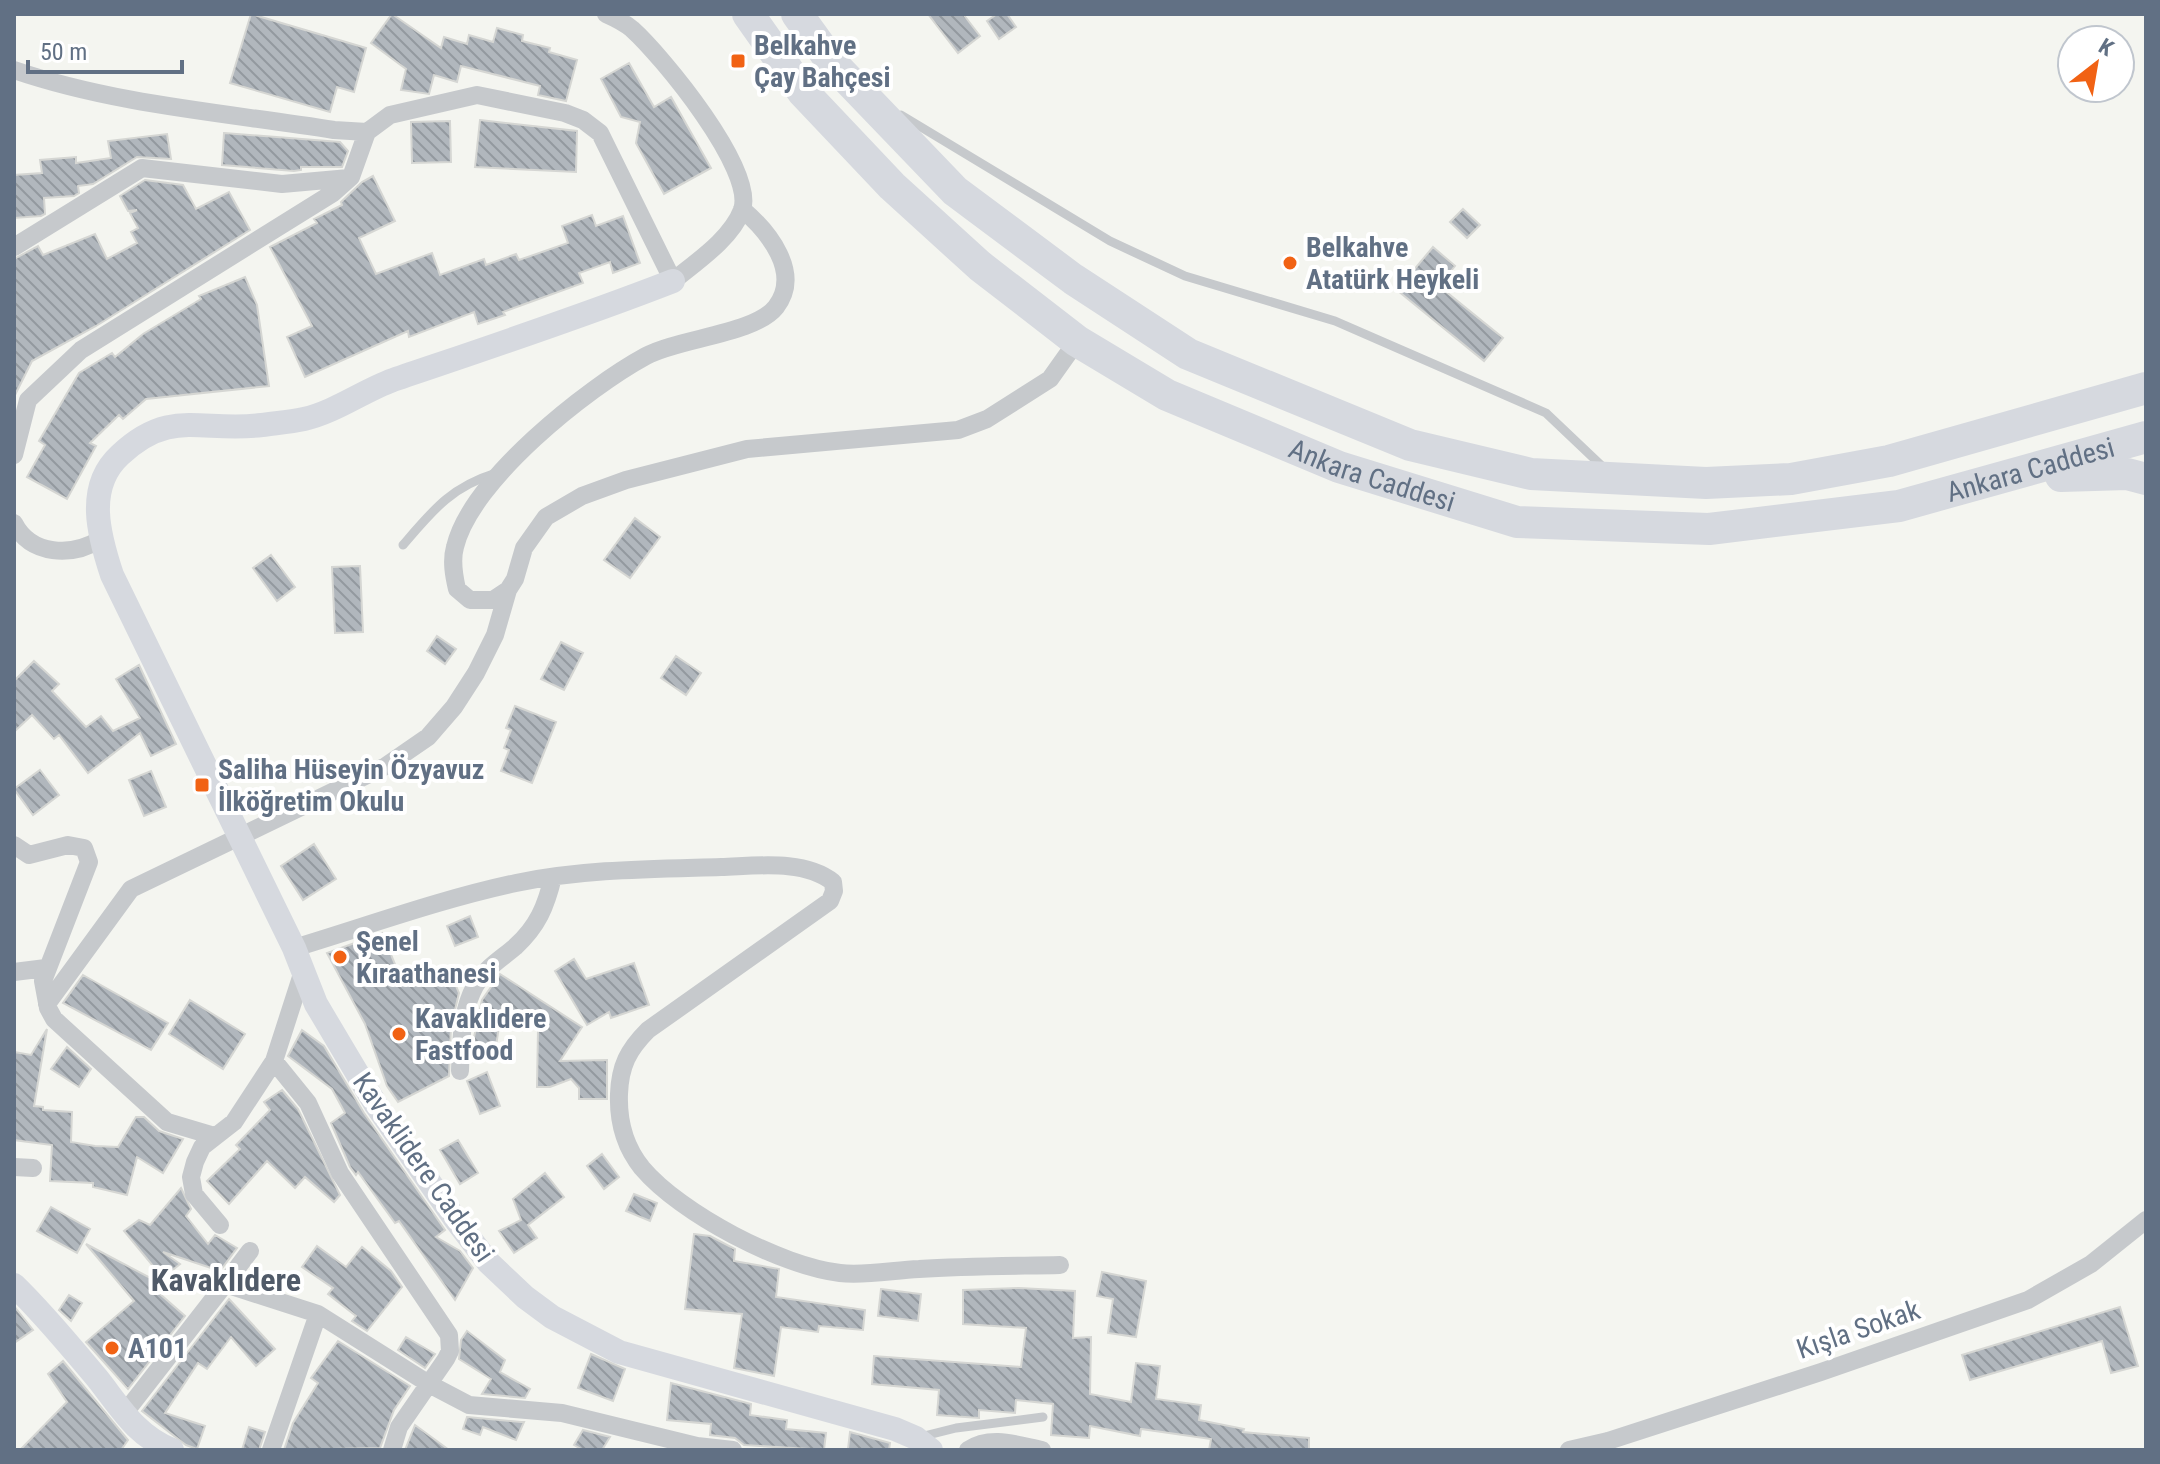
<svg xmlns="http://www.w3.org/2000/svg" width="2160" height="1464" font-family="'Roboto Condensed',sans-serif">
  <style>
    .building { fill: url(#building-back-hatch); stroke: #d5d6d3; stroke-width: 2 }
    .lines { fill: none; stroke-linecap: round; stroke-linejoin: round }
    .lane { stroke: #c6c9cc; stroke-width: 9 }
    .street { stroke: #c6c9cc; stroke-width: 18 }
    .secondary { stroke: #d6d9df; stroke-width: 24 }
    .highway { stroke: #d6d9df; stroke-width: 32 }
    .poi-dot { fill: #f16214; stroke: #fff; stroke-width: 3 }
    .labels { text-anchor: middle; stroke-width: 8; stroke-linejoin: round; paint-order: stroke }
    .poi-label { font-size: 28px; font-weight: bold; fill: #617084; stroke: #fff; text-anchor: start }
    .street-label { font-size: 28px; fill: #617084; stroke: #fff }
    .quarter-label { font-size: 32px; font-weight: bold; fill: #505a68; stroke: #fff }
  </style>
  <defs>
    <pattern id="building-back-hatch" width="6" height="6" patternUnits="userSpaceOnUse" patternTransform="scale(2)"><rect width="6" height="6" fill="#b1b7bd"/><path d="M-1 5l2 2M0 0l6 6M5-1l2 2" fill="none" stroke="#93999f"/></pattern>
  </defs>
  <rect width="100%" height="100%" fill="#f4f5f0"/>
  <path class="building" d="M251 14 366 48 354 92 337 87 330 112 230 83Z
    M392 14 441 48 444 37 467 44 469 35 493 42 497 28 523 35 522 41 550 48 549 52 577 60 566 101 538 95 540 86 461 66 457 82 434 75 429 94 401 90 406 69 371 43Z
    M928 14H963L980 36 958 53Z
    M997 14H1007L1016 27 999 39 987 21Z
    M629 63 654 107 671 97 711 168 664 194 636 143 640 122 621 117 601 79Z
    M480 120 577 131 576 172 475 167Z
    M450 121 451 162 412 163 411 122Z
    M224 133 340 142 348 151 342 167H301V170L294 171 222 165Z
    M167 134 171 159 137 157 93 184 78 186 79 193 74 196 44 198 45 214 41 216 14 218V175L42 173 40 160 76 157V163L111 158 108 141Z
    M373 176 395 221 359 238 376 274 432 253 440 275 484 259 486 265 516 254 519 260 568 243 562 226 592 215 596 226 623 216 640 263 613 273 610 262 579 273 583 283 503 312 505 315 478 324 474 312 409 337 408 331 305 377 287 337 312 326 270 247 317 223 314 219 342 205 341 202 362 182Z
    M145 180 183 185 196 209 229 192 250 230 96 326 32 361 14 397V259L38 246 43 255 95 234 107 259 137 243 131 232 138 228 130 213 137 210 128 211 120 196Z
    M1463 209 1480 225 1467 238 1450 222Z
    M1433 247 1455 266 1439 286 1503 338 1484 361 1397 290Z
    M245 277 257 305 269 386 146 399 123 419 119 415 90 443 96 446 67 499 27 477 45 445 39 441 79 373 112 353 115 357 143 334 201 299 199 296Z
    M635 518 660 537 630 578 604 560Z
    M271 555 295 587 277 601 253 568Z
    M360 566 363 632 335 633 332 567Z
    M437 636 456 649 445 664 427 651Z
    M561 642 583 653 564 690 541 679Z
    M676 656 701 673 686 695 661 678Z
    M34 661 59 684 52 691 86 727 101 716 113 731 140 718 116 679 139 665 176 744 151 756 140 733 88 773 59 735 54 739 32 715 14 732V681Z
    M515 706 556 722 532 783 501 771 509 750 504 748 511 730 506 728Z
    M40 770 59 795 33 815 14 789Z
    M151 771 166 807 144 816 129 780Z
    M314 844 336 879 303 900 281 866Z
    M470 916 478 937 455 946 447 926Z
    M382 933 399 974 417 965 426 983 451 974 459 993 451 1026 449 1076 398 1102 387 1086 365 1024 327 953Z
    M574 959 586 979 634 963 649 1005 611 1018 609 1012 587 1025 555 971Z
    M500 974 582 1027 560 1061 607 1060V1099H579V1088L571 1079 550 1087H537L538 1029 502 1007 496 1046 473 1042 482 1000Z
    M83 975 168 1023 151 1050 63 1003Z
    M190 1000 245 1034 223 1069 169 1034Z
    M47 1029 34 1106 43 1107V1110L72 1112 71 1142 95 1146 118 1147 136 1117H144L159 1131 183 1139 163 1173 137 1157 127 1195 93 1187V1183L50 1181 52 1145 14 1140V1052L31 1055Z
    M302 1030 324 1046 364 1113 445 1230 436 1237 460 1251 473 1268 455 1300 399 1221 395 1223 358 1172 356 1175 350 1167 331 1123 345 1113 332 1089 288 1056Z
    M67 1047 91 1069 79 1087 51 1069Z
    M487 1072 500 1106 480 1114 467 1081Z
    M282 1090 298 1109 340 1195 334 1202 305 1177 295 1188 267 1161 229 1204 207 1181 240 1149 236 1145 270 1110 264 1102Z
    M458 1140 478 1173 460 1184 440 1150Z
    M602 1154 619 1177 604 1189 587 1166Z
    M545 1173 564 1197 528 1225 537 1238 514 1253 499 1231 521 1220 513 1199Z
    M181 1188 191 1209 186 1216 208 1244 215 1235 237 1248 220 1271 163 1252 180 1264 163 1278 124 1231 139 1220 150 1225Z
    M634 1194 657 1203 650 1221 626 1211Z
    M51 1207 90 1229 77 1253 37 1231Z
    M694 1234 710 1236 735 1249 734 1261 779 1269 776 1297 865 1310 863 1330 819 1326 818 1332 781 1327 774 1376 734 1368 742 1314 685 1309Z
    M86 1244 158 1282 152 1287 185 1316 128 1389 86 1342 134 1301Z
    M317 1246 346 1267 362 1247 391 1271 402 1287 367 1331 352 1321 356 1316 328 1294 333 1288 302 1267Z
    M1102 1272 1146 1281 1136 1337 1108 1333 1113 1299 1097 1296Z
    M1019 1288 1075 1291 1073 1338 1091 1337 1090 1394 1131 1402 1136 1363 1160 1366 1156 1399 1201 1405 1199 1420 1244 1429 1243 1432 1309 1438V1450H1209L1211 1439 1141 1429 1140 1436 1090 1426 1089 1438 1051 1435 1053 1404 1016 1400 1015 1413 979 1410V1418L937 1415 939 1390 872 1384 874 1356 1021 1367 1026 1328 963 1324V1290Z
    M881 1289 921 1294 918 1321 878 1316Z
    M69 1295 82 1303 71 1321 59 1310Z
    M229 1299 275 1349 256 1366 231 1337 207 1369 198 1363 165 1413 205 1426 197 1449 186 1445 142 1411Z
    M14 1306 33 1330 14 1343Z
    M2120 1307 2138 1366 2111 1373 2102 1341 1970 1380 1962 1355Z
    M467 1331 505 1360 500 1372 530 1389 525 1398 482 1394 491 1379 459 1359 461 1340Z
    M406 1337 435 1354 425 1368 398 1350Z
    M338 1341 410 1386 394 1410 380 1448 284 1450 293 1423 318 1383 311 1378Z
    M591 1354 625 1369 613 1401 578 1388Z
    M63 1361 128 1440 121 1450H20L67 1402 48 1374Z
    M671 1383 751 1404 750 1415 787 1420 786 1429 826 1433 824 1450 744 1445 735 1438 710 1435 711 1424 667 1420Z
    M467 1417 521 1422H524L516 1440 483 1427 480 1435 463 1429Z
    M415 1425 449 1450H405Z
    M249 1427 265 1432 259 1450H242Z
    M583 1430 610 1437 602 1450H583L574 1445Z
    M850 1432 890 1443 889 1450 848 1449Z"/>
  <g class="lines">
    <path class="lane" d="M901 115 1110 241 1185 276 1335 321 1546 413 1604 468
      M403 545C433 510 451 487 496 473
      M920 1437 956 1428 1043 1417"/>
    <path class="street" d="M14 70C116 105 228 113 334 130L367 132 390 115 477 95 565 113 583 120 600 133 673 281C696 262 731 239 742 210 756 170 662 56 632 29 625 23 615 18 606 14
      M742 209C769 232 802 273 776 307 755 334 679 338 646 356 587 388 471 480 455 547 451 561 454 576 457 589L470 600H493L508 590 515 579 524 548 546 517 582 496 626 480 747 449 958 430 987 419 1050 379 1077 341
      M14 247 142 168 282 184 349 178
      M14 455 28 400 81 350 333 193 351 177 367 132
      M14 523C31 556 72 557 101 539
      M14 845 29 855 68 845 84 848 89 862 43 981 48 1008 54 1019 167 1122 214 1136
      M294 948C367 926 441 899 516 883 583 869 653 869 721 867 756 866 804 859 833 882L834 891 830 901 648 1030C628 1050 620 1066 619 1094 618 1121 625 1147 642 1168 681 1214 781 1266 840 1273 865 1276 894 1270 919 1269 966 1266 1013 1266 1060 1265
      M14 972 46 968
      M47 1004 131 889 386 766 428 737 454 707 476 673 495 635 508 590
      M274 1061 308 1103 340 1173 449 1335 450 1351 446 1359 399 1427 392 1450
      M460 1071C461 1042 461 1012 475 986 485 968 501 959 515 947 538 926 546 906 553 877
      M14 1167 33 1168
      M220 1225 194 1194 191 1177 195 1162 202 1147 234 1122 274 1061 303 971
      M225 1284 250 1251
      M123 1415 225 1284 318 1314 429 1384 469 1405 562 1413 697 1446 733 1450
      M271 1450 318 1314
      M968 1450C991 1435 1017 1445 1042 1450
      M1569 1450 1608 1441 1821 1372 2028 1300 2091 1264 2146 1220"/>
    <path class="secondary" d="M673 281C581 317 487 348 393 380 363 391 335 412 304 419 290 422 276 423 262 425 202 433 171 407 120 455 85 487 99 536 112 575L294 948 316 1004 376 1105 455 1219 488 1262 525 1297 552 1317 619 1352 895 1429 916 1438 931 1450
      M14 1285C44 1314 70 1346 97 1378 120 1407 136 1436 172 1450"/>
    <g class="highway">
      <path id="s1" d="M748 14 803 92 892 186 980 266 1077 341 1167 395 1339 467 1517 522 1709 529 1899 506 2146 437"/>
      <path d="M797 14 833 64 955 191 1073 279 1188 354 1410 445 1531 474 1706 483 1791 479 1889 461 2146 388"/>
      <path d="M2061 476 2127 474 2146 479"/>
    </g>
  </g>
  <g class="poi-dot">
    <rect x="730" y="53" width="16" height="16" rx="4"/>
    <circle cx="1290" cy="263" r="8"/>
    <rect x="194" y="777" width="16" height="16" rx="4"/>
    <circle cx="340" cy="957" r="8"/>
    <circle cx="399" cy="1034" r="8"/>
    <circle cx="112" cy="1348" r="8"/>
  </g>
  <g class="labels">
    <g class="poi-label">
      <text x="754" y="55">Belkahve<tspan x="754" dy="32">Çay Bahçesi</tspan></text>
      <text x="1306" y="257">Belkahve<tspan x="1306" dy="32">Atatürk Heykeli</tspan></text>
      <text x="218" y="779">Saliha Hüseyin Özyavuz<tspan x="218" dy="32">İlköğretim Okulu</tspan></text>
      <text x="356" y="951">Şenel<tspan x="356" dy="32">Kıraathanesi</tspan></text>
      <text x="415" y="1028">Kavaklıdere<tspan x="415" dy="32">Fastfood</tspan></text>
      <text x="128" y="1358">A101</text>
    </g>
    <g class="street-label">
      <text dy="10" stroke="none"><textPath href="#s1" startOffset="1464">Ankara Caddesi</textPath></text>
      <text dy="10" stroke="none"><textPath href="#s1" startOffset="792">Ankara Caddesi</textPath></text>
      <text transform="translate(424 1167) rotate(55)" y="10">Kavaklidere Caddesi</text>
      <text transform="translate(1858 1329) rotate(-19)" y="10">Kışla Sokak</text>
    </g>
    <g class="quarter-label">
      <text x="226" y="1291">Kavaklıdere</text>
    </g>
  </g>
  <rect width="2160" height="1464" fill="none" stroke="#617084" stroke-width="32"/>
  <g transform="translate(2096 64) rotate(31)"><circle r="38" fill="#ffffff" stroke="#c0c6ce" stroke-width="2"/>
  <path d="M0-6L14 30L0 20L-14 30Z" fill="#f16214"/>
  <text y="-12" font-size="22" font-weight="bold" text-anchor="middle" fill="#617084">K</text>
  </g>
  <path d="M28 60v12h154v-12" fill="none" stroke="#617084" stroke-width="4"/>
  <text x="40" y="60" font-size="24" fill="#617084" stroke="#ffffff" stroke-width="6" paint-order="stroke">50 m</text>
</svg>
